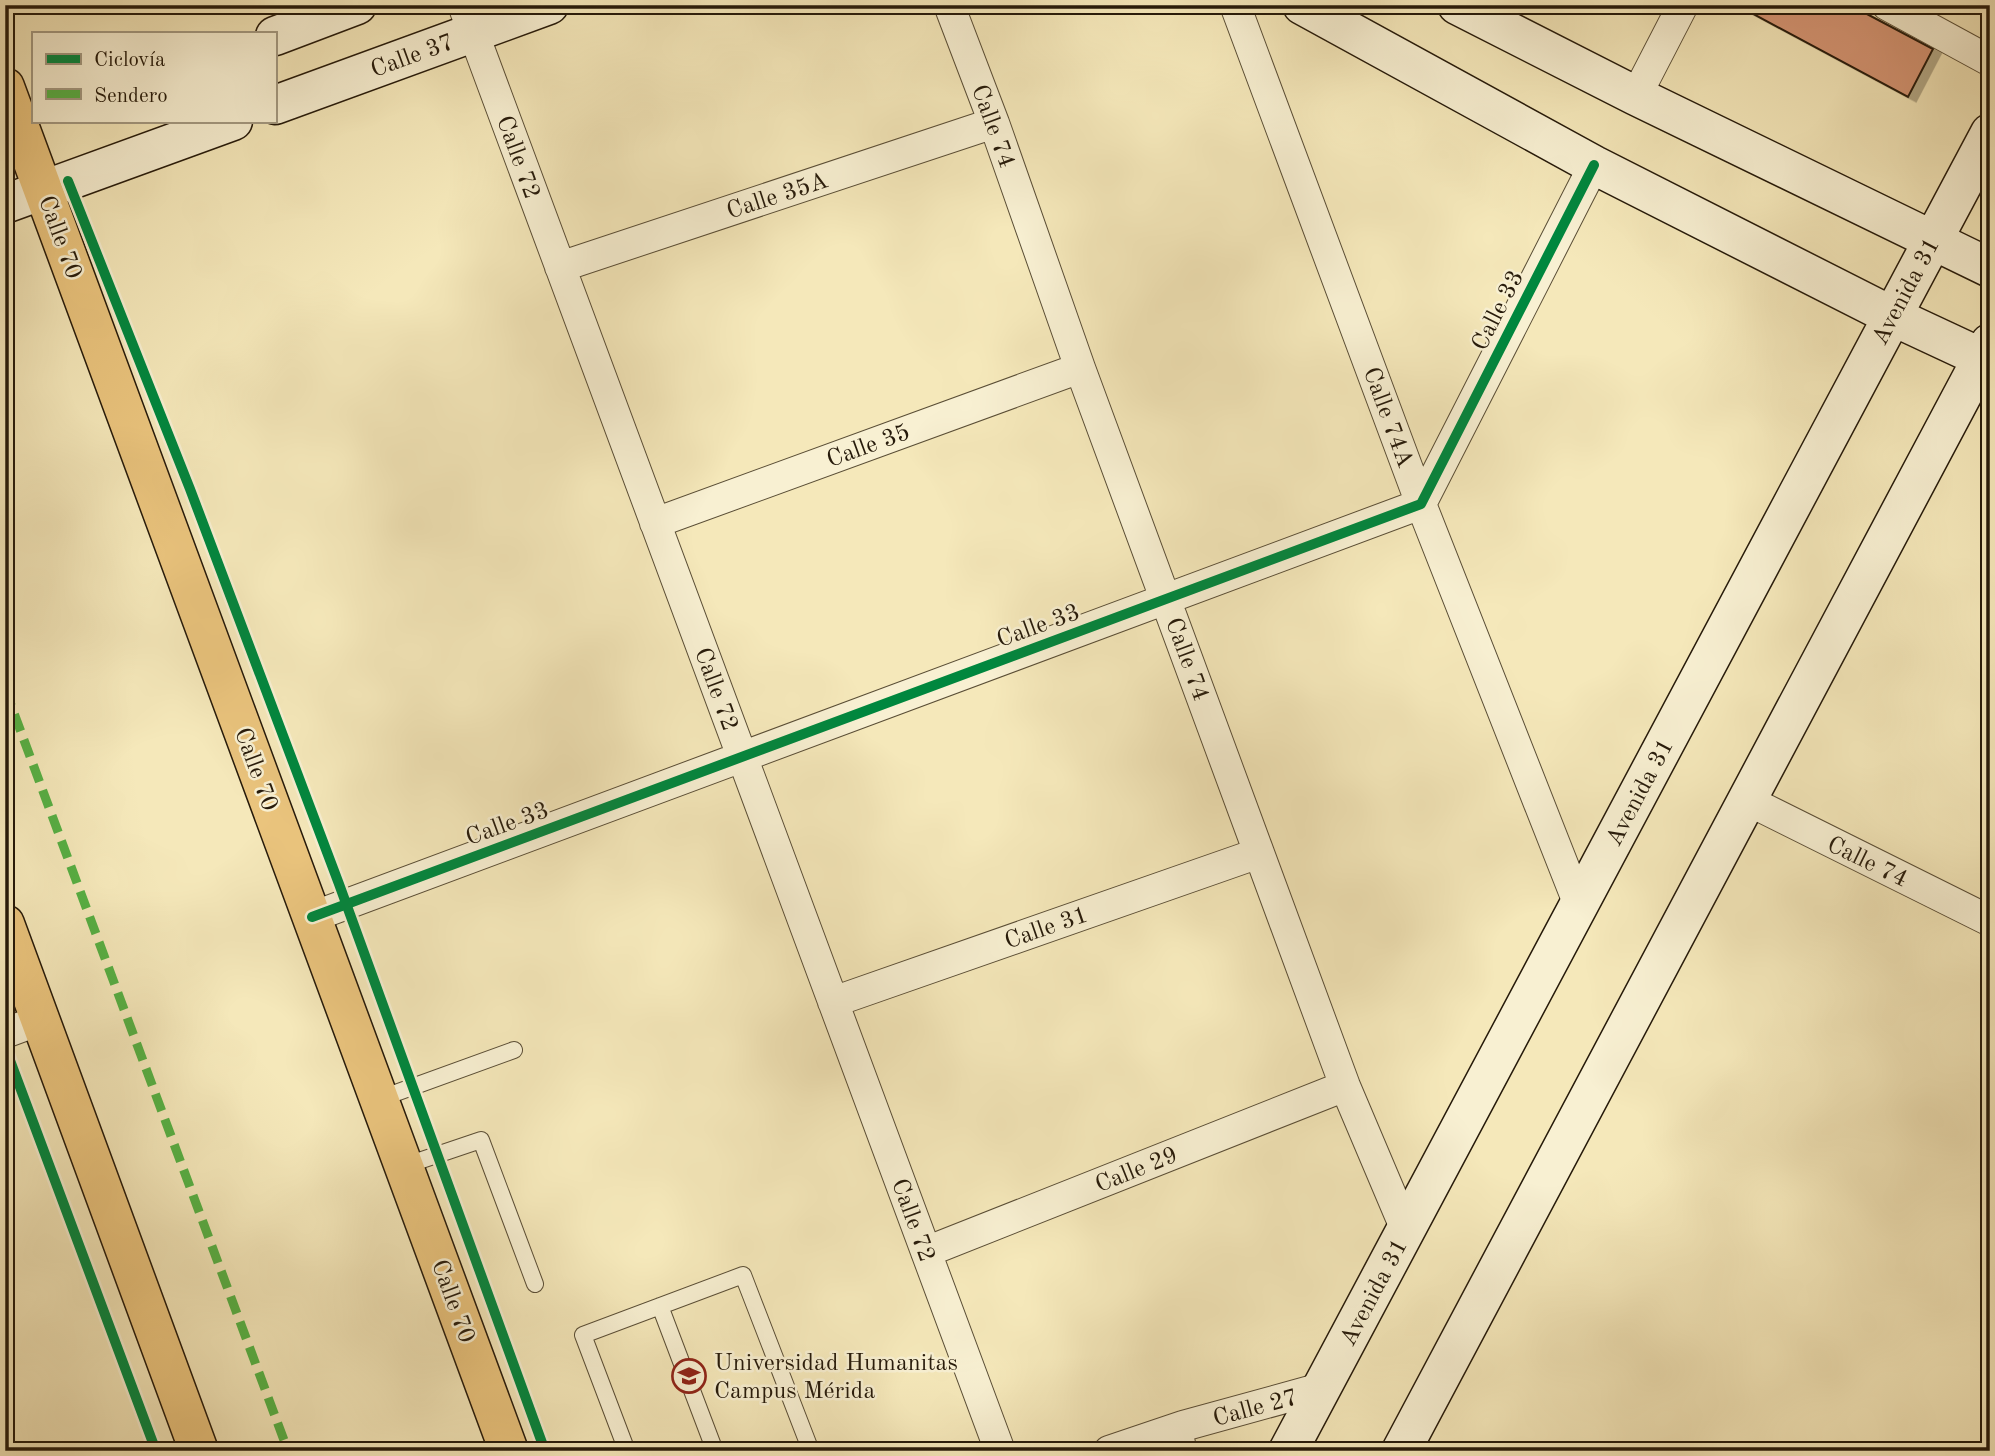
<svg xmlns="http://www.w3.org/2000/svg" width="1995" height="1456" font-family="'Old Standard TT',serif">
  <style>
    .building { fill: #d69675; stroke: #261a0a; stroke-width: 2; filter: url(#shadow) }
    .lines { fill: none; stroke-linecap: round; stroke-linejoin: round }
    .lane-casing { stroke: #5a4e36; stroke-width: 18 }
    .street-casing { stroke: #5a4e36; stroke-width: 32 }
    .secondary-casing { stroke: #261a0a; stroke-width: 41 }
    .primary-casing { stroke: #261a0a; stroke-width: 41 }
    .lane { stroke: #f8f0d2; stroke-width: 16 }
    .street { stroke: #f8f0d2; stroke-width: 30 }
    .secondary { stroke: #f8f0d2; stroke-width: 38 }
    .primary { stroke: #eac47d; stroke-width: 38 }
    .quiet { stroke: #56b144; stroke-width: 9; stroke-dasharray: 18 9; stroke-linecap: butt }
    .cycleway-casing { stroke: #f8f0d2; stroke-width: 15 }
    .cycleway { stroke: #00873e; stroke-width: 10 }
    .labels { text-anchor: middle; stroke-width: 5; stroke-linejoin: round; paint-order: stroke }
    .street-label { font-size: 24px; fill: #261a0a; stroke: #f8f0d2 }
    .poi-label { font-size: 24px; fill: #261a0a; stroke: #f8f0d2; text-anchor: start }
  </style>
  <defs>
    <filter id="shadow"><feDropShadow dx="8" dy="4.5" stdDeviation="0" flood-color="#0004"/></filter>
  </defs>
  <rect width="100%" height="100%" fill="#f5e8ba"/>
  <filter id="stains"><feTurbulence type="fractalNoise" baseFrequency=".00286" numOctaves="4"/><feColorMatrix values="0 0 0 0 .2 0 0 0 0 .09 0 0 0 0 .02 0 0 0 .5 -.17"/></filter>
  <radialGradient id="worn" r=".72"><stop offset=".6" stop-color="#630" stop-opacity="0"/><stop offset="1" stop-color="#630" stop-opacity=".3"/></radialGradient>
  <path class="building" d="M1744 5H1850L1933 49 1908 97 1742 8Z"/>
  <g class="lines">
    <g class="lane-casing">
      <path id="lane" d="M379 1099 514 1050
        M404 1166 481 1140 535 1284
        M660 1306 715 1451
        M1183 1426 1189 1451
        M627 1451 583 1335 743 1275 811 1451"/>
    </g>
    <g class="street-casing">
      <path id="street" d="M463 5 1000 1451
        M949 5 994 123 1080 368 1345 1086 1406 1230
        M1235 5 1421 504 1579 905
        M1887 5 1990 61
        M1636 96 1683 5
        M560 267 994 123
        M655 523 1080 368
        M1747 800 1990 921
        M312 917 1421 504 1594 165
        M833 1002 1259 853
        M5 1033 40 1020
        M926 1252 1345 1086
        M1109 1451 1183 1426 1321 1388"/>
    </g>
    <g class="secondary-casing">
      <path id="secondary" d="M1302 5 1594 165 1892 316 1982 358
        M1457 5 1636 96 1990 268
        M275 36 357 5
        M275 105 549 5
        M5 204 233 121
        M1288 1451 1990 133
        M1401 1451 1990 343"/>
    </g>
    <g class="primary-casing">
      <path id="primary" d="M5 87 509 1451
        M5 924 199 1451"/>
    </g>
    <use href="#lane" class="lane"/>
    <use href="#street" class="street"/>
    <use href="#secondary" class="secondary"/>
    <use href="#primary" class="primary"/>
    <path class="quiet" d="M5 689 288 1451"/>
    <g class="cycleway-casing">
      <path id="cycleway" d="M68 181 190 489 339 884 545 1451
        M312 917 1421 504 1594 165
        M5 1047 156 1451"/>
    </g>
    <use href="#cycleway" class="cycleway"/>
  </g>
  <defs>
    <g id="university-ring" transform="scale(1.75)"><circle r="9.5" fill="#f8f0d2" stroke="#8f2418" stroke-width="1.5"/><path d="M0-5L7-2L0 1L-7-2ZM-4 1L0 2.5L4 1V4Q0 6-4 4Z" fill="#8f2418"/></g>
  </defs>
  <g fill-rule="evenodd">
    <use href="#university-ring" x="689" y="1376"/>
  </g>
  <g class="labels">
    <g class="street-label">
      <text transform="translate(412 55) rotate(-20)" y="8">Calle 37</text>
      <text transform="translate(994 126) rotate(70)" y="8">Calle 74</text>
      <text transform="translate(519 157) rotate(70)" y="8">Calle 72</text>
      <text transform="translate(777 195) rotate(-18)" y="8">Calle 35A</text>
      <text transform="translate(61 237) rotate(70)" y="8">Calle 70</text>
      <text transform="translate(1905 291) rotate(-62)" y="8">Avenida 31</text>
      <text transform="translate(1497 310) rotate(-63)" y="8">Calle 33</text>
      <text transform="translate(1389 417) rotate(70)" y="8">Calle 74A</text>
      <text transform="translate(868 445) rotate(-20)" y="8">Calle 35</text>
      <text transform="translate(1038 625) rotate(-20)" y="8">Calle 33</text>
      <text transform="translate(1188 659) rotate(70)" y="8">Calle 74</text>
      <text transform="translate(717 689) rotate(70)" y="8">Calle 72</text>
      <text transform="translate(257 769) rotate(70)" y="8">Calle 70</text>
      <text transform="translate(1639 792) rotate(-62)" y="8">Avenida 31</text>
      <text transform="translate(507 823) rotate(-20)" y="8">Calle 33</text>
      <text transform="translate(1868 861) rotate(26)" y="8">Calle 74</text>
      <text transform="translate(1046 927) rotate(-19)" y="8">Calle 31</text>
      <text transform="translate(1136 1169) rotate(-22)" y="8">Calle 29</text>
      <text transform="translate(914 1220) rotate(70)" y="8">Calle 72</text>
      <text transform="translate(1373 1292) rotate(-62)" y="8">Avenida 31</text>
      <text transform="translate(454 1301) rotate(70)" y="8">Calle 70</text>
      <text transform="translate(1255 1407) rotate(-15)" y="8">Calle 27</text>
    </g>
    <g class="poi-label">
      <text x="714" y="1370">Universidad Humanitas<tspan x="714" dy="28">Campus Mérida</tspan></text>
    </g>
  </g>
  <rect width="1995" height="1456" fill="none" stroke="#f5e8ba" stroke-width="28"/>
  <rect x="7" y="7" width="1981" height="1442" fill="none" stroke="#261a0a" stroke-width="3.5"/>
  <rect x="14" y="14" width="1967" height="1428" fill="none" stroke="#261a0a" stroke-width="2"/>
  <rect x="32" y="32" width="245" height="91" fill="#f8f0d2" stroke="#a49a82" stroke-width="2"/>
  <rect x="46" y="54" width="35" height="10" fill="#00873e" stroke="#a49a82" stroke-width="2"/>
  <text x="94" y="66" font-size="21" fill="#261a0a">Ciclovía</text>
  <rect x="46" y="89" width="35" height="10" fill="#56b144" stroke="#a49a82" stroke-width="2"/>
  <text x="94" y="102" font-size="21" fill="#261a0a">Sendero</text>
  <rect width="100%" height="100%" filter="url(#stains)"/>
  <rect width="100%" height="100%" fill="url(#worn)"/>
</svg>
